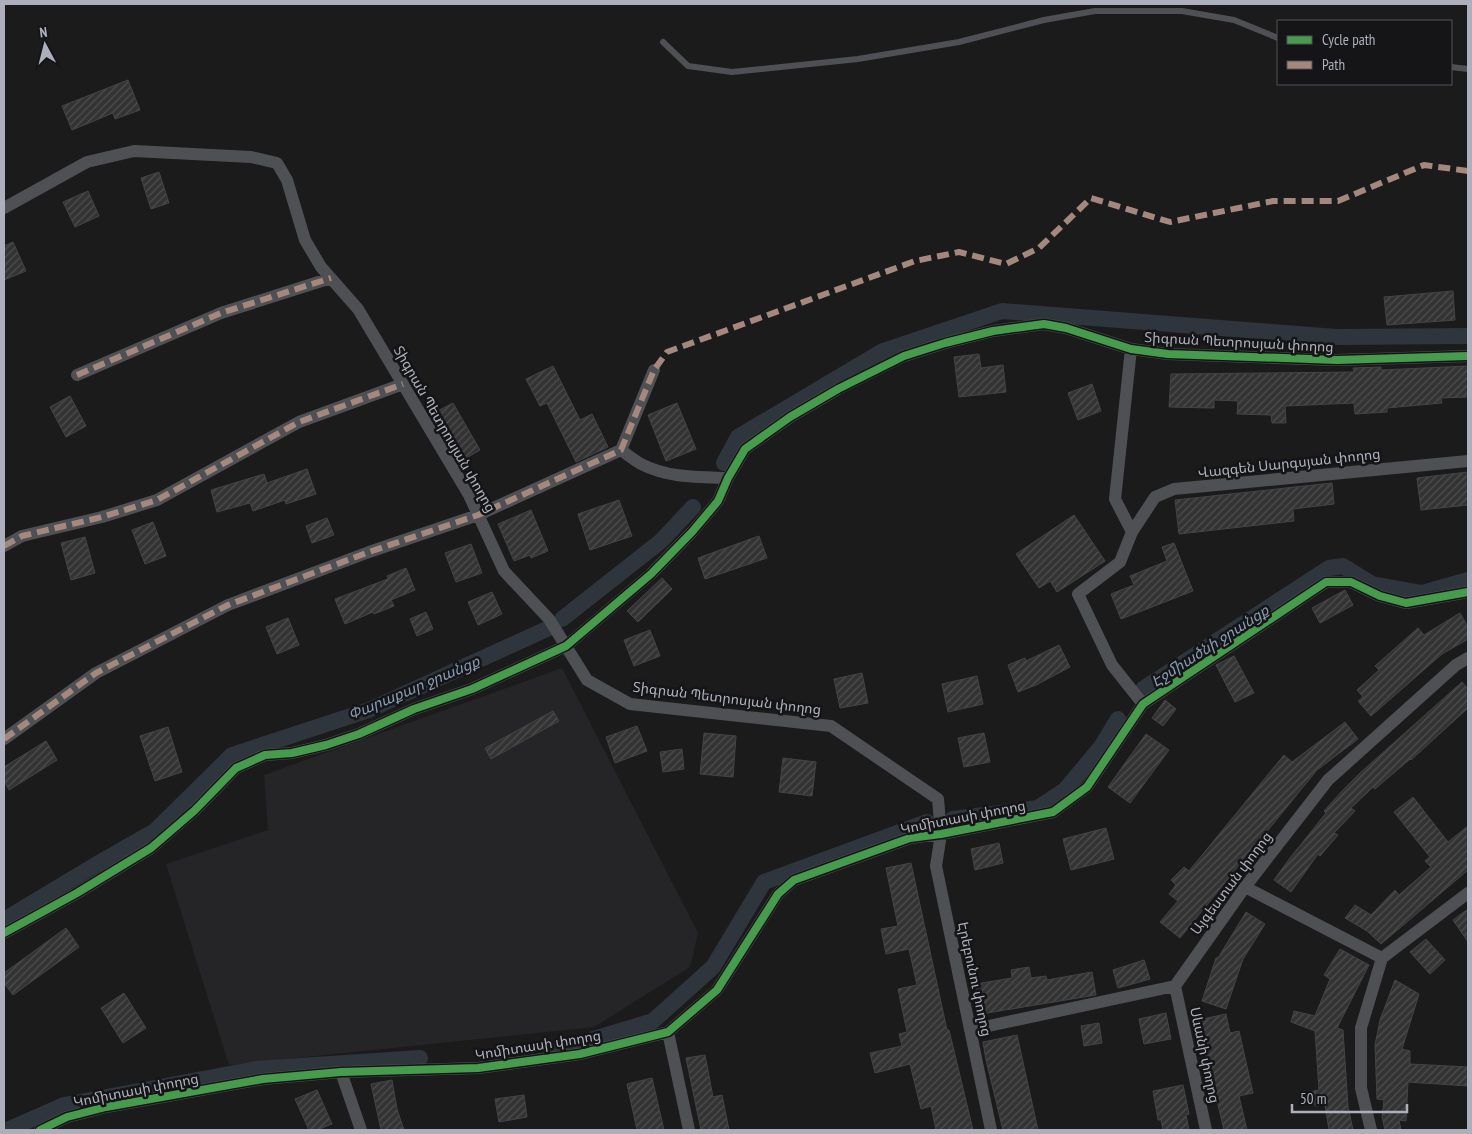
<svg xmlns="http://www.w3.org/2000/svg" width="1472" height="1134" font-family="'PT Sans Narrow','Noto Sans Armenian',sans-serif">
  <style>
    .built { fill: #252527 }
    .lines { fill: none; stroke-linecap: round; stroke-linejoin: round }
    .canal { stroke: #2e353d; stroke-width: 16 }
    .building { fill: url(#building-hatch); stroke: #434447 }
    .service { stroke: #4f5054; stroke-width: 6 }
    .minor { stroke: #4f5054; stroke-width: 12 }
    .quiet { stroke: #a5887d; stroke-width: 6; stroke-dasharray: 12 6; stroke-linecap: butt }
    .cycleway-casing { stroke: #151517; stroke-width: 11 }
    .cycleway { stroke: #469c4c; stroke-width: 8 }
    .labels { text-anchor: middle; stroke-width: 5; stroke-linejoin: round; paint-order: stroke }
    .street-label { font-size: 14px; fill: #adb0bb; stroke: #151517 }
    .water-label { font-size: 15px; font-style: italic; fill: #879bb3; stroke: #151517 }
  </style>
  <defs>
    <pattern id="building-hatch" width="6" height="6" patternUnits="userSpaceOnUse" patternTransform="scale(1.25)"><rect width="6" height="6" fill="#333"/><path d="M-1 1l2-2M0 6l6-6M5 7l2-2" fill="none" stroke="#4e4e4f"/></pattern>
  </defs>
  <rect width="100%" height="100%" fill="#1b1b1b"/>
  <path class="built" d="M562 668 698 933 690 967 594 1027 229 1065 166 864 268 830 264 775Z"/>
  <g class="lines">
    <path class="canal" d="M724 463 738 437 883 351 1002 311 1336 337 1468 336
      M562 619 661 541 693 507
      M1143 689 1329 568 1343 566 1372 584 1422 593 1468 580
      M953 819 1038 808 1065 790 1101 747 1118 719
      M4 920 97 864 155 831 232 755 369 710 549 628
      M551 1052 653 1021 713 967 764 882 927 822
      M7 1130 64 1105 256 1069 420 1058"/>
  </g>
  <path class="building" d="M128 80 140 110 115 119 113 113 72 130 62 106Z
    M159 172 169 203 151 209 141 178Z
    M88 191 99 216 75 227 63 202Z
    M13 242 26 271 4 280V246Z
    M1453 291 1455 320 1387 325 1384 297Z
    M979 354 981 368 1003 365 1006 392 959 397 954 357Z
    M553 366 580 420 592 414 608 447 576 462 547 403 540 406 526 379Z
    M1468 366V397L1441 398 1442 403 1387 408V412L1355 414 1354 403 1285 406 1286 423H1272L1271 415 1237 414 1238 401 1214 400V408L1169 407 1171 374 1354 372 1353 368 1381 367V370Z
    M1092 384 1101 411 1078 420 1068 393Z
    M70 396 86 426 66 437 50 407Z
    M453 403 480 450 461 461 434 413Z
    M677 403 696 449 666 461 648 415Z
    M307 469 316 494 286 504 285 500 253 511 250 503 217 512 211 490 264 474 267 483Z
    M1468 472V505L1421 510 1417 478Z
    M1332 483 1334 504 1293 509 1294 521 1179 534 1175 500Z
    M619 500 632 536 590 550 578 514Z
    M531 510 548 551 531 558 530 555 514 561 498 524Z
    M1074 515 1105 561 1057 592 1050 581 1039 588 1016 554Z
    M327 518 334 535 312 543 306 526Z
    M153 522 166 556 145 564 132 530Z
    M759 536 767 558 705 579 698 558Z
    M85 537 95 573 71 580 61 543Z
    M1174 543 1193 591 1121 619 1111 594 1134 585 1130 576 1167 561 1162 547Z
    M471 544 482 573 456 582 445 553Z
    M406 568 415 590 391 600 394 606 374 614 373 612 345 624 335 599 388 579 387 576Z
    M662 578 672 589 638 622 627 611Z
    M1345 590 1353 605 1320 623 1312 608Z
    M492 592 502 614 478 625 468 602Z
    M426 612 433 629 417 636 410 619Z
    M1460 613 1468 627V639L1442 654 1371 716 1358 701 1363 697 1357 690 1379 670 1375 666 1418 628 1424 635Z
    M288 618 299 645 277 654 266 627Z
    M650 630 660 656 634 666 624 640Z
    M1059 645 1070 667 1036 685 1018 692 1008 665 1025 658 1026 661Z
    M1234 656 1254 693 1235 702 1216 665Z
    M862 673 868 703 840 708 834 679Z
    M977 676 983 704 948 712 942 684Z
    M1462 682 1468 689V708L1411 760 1410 759 1375 789 1373 787 1351 808 1355 811 1334 833 1338 835 1320 856 1318 854 1291 892 1274 880 1290 858 1326 813 1324 811 1343 790 1360 773Z
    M1165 700 1176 709 1163 726 1152 718Z
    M553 711 559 721 491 759 485 748Z
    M1345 722 1358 739 1317 770 1180 938 1160 922 1178 901 1169 894 1176 885 1171 880 1184 867 1189 871 1284 755 1292 762Z
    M637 726 647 751 615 763 606 737Z
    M168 727 182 772 155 781 140 736Z
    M704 733 736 736 733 777 700 774Z
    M984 733 990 762 964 767 958 738Z
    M1146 734 1169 750 1130 803 1108 787Z
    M46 741 57 760 9 790 4 781V767Z
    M682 749 684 769 663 772 660 752Z
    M783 758 816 762 812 796 779 792Z
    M1413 797 1448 842 1468 826V870L1381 944 1367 931 1345 918 1355 905 1371 915 1395 890 1399 895 1431 867 1425 861 1430 857 1394 812Z
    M1106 828 1114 859 1071 870 1063 839Z
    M999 843 1003 863 975 870 971 849Z
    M911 863 947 1030H949L973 1130H936L931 1106 921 1109 910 1064 875 1073 870 1053 902 1046 899 1034 907 1032 898 989 917 985 909 949 886 954 881 929 898 926 886 868Z
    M1468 909V942L1453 920Z
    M1246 912 1265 924 1243 959 1226 1009 1202 1001 1216 958H1218Z
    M66 928 79 947 13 995 4 983V973Z
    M1426 939 1445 960 1430 974 1410 952Z
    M1340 949 1369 965 1337 1028 1343 1030 1348 1107 1353 1130H1329L1325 1105 1315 1106 1313 1091 1319 1090 1315 1031 1291 1022 1294 1011 1315 1016 1330 979 1324 975Z
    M1144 960 1150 979 1118 988 1113 970Z
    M1029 967 1031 978 1046 976 1047 980 1092 972 1096 995 981 1014 976 984 1012 978 1011 970Z
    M1395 980 1419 994 1402 1049 1410 1051V1064L1468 1067V1086L1408 1082 1406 1121 1399 1120 1401 1130H1385L1382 1117 1384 1100 1377 1099 1375 1045 1380 1020Z
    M124 993 146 1028 123 1043 101 1008Z
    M1166 1013 1171 1039 1144 1044 1139 1019Z
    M1226 1014 1230 1033 1239 1031 1253 1093 1239 1096 1247 1130H1224L1198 1020Z
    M1099 1023 1102 1043 1084 1046 1081 1026Z
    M1017 1035 1038 1130H1003L986 1060 983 1042Z
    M705 1055 713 1097 722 1095 729 1130H701L686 1058Z
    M652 1078 664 1130H637L627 1084Z
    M392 1080 397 1109 404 1130H381L378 1116 371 1084Z
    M1183 1085 1189 1114 1186 1115 1189 1130H1163L1161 1120H1158L1153 1091Z
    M317 1090 332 1124 317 1130H309L295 1099Z
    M524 1095 527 1117 499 1122 495 1099Z"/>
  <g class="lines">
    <path class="service" d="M663 42 688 66 732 72 858 59 959 42 1044 20 1095 11H1182L1234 20 1278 38
      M1451 67 1468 69"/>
    <path class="minor" d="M4 208 87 162 134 151 251 157 277 163 287 180 305 240 321 267 358 309 469 495 504 571 549 619 587 680 630 704 831 726 938 799 941 834 936 866 991 1130
      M1131 349 1115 499 1132 532 1120 562 1078 594 1112 665 1143 704
      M77 375 221 313 331 278
      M621 450C628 455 634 460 641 464 668 478 698 477 728 478
      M1132 532 1155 497 1174 489 1468 461
      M4 546 22 536 102 517 157 500 299 422 403 384
      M4 739 96 673 228 605 369 552 478 515 621 450 654 370
      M1245 887 1382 958
      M4 933 77 893 151 848 194 811 236 768 265 755 292 753 326 745 359 734 414 709 472 689 566 646 651 574 692 532 718 501 728 478 745 449 790 417 838 389 904 356 945 343 993 331 1044 324 1066 328 1131 349 1168 354 1337 360 1468 356
      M1175 986 1206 1130
      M970 1030 1175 986 1245 887 1328 780 1456 665 1468 658
      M668 1032 689 1130
      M341 1072 361 1130
      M40 1130 67 1117 106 1107 263 1079 341 1072 478 1068 580 1054 668 1032 717 990 778 894 794 880 910 838 941 834 1053 812 1087 787 1143 704 1326 582H1351L1380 596 1406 603 1468 592
      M1371 1130 1361 1088V1028L1382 958 1468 893"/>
    <path class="quiet" d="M77 375 221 313 331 278
      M4 546 22 536 102 517 157 500 299 422 403 384
      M4 739 96 673 228 605 369 552 478 515 621 450 654 370 667 352 915 261 959 252 1006 264 1039 248 1091 198 1170 222 1273 201H1338L1424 165 1468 171"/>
    <g class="cycleway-casing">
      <path id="cycleway" d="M4 933 77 893 151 848 194 811 236 768 265 755 292 753 326 745 359 734 414 709 472 689 566 646 651 574 692 532 718 501 728 478 745 449 790 417 838 389 904 356 945 343 993 331 1044 324 1066 328 1131 349 1168 354 1337 360 1468 356
        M40 1130 67 1117 106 1107 263 1079 341 1072 478 1068 580 1054 668 1032 717 990 778 894 794 880 910 838 941 834 1053 812 1087 787 1143 704 1326 582H1351L1380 596 1406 603 1468 592"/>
    </g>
    <use href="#cycleway" class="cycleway"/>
  </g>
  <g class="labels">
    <g class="street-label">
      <text transform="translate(1239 342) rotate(3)" y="5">Տիգրան Պետրոսյան փողոց</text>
      <text transform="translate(445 429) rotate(60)" y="5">Տիգրան Պետրոսյան փողոց</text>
      <text transform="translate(1289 463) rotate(-6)" y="5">Վազգեն Սարգսյան փողոց</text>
      <text transform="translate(727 698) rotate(7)" y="5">Տիգրան Պետրոսյան փողոց</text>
      <text transform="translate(963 817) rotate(-11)" y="5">Կոմիտասի փողոց</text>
      <text transform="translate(1231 883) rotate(-53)" y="5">Այգեստան փողոց</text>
      <text transform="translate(975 979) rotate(78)" y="5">Էրեբունու փողոց</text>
      <text transform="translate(538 1045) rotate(-9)" y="5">Կոմիտասի փողոց</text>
      <text transform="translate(1205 1055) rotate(78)" y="5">Սևանի փողոց</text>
      <text transform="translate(136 1090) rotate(-11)" y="5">Կոմիտասի փողոց</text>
    </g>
    <g class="water-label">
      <text transform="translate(1210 646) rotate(-33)" y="5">Էջմիածնի ջրանցք</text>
      <text transform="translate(414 688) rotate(-23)" y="5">Փարաքար ջրանցք</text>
    </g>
  </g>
  <rect width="1472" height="1134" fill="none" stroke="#adb0bb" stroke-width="10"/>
  <rect x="1277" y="20" width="175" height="65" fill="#151517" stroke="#525359"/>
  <rect x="1287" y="36" width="25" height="8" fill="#469c4c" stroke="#525359"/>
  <text x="1322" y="45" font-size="15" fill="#adb0bb">Cycle path</text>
  <rect x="1287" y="61" width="25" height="8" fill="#a5887d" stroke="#525359"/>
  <text x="1322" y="70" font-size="15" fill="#adb0bb">Path</text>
  <g transform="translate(45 45) rotate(353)" stroke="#151517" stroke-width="4" paint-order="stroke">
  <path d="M0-4L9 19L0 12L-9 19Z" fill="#adb0bb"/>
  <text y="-8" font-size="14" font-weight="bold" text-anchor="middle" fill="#adb0bb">N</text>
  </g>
  <path d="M1292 1104v8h115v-8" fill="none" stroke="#adb0bb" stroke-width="2.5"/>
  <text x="1300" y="1104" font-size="15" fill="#adb0bb" stroke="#151517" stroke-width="4" paint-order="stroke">50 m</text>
</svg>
